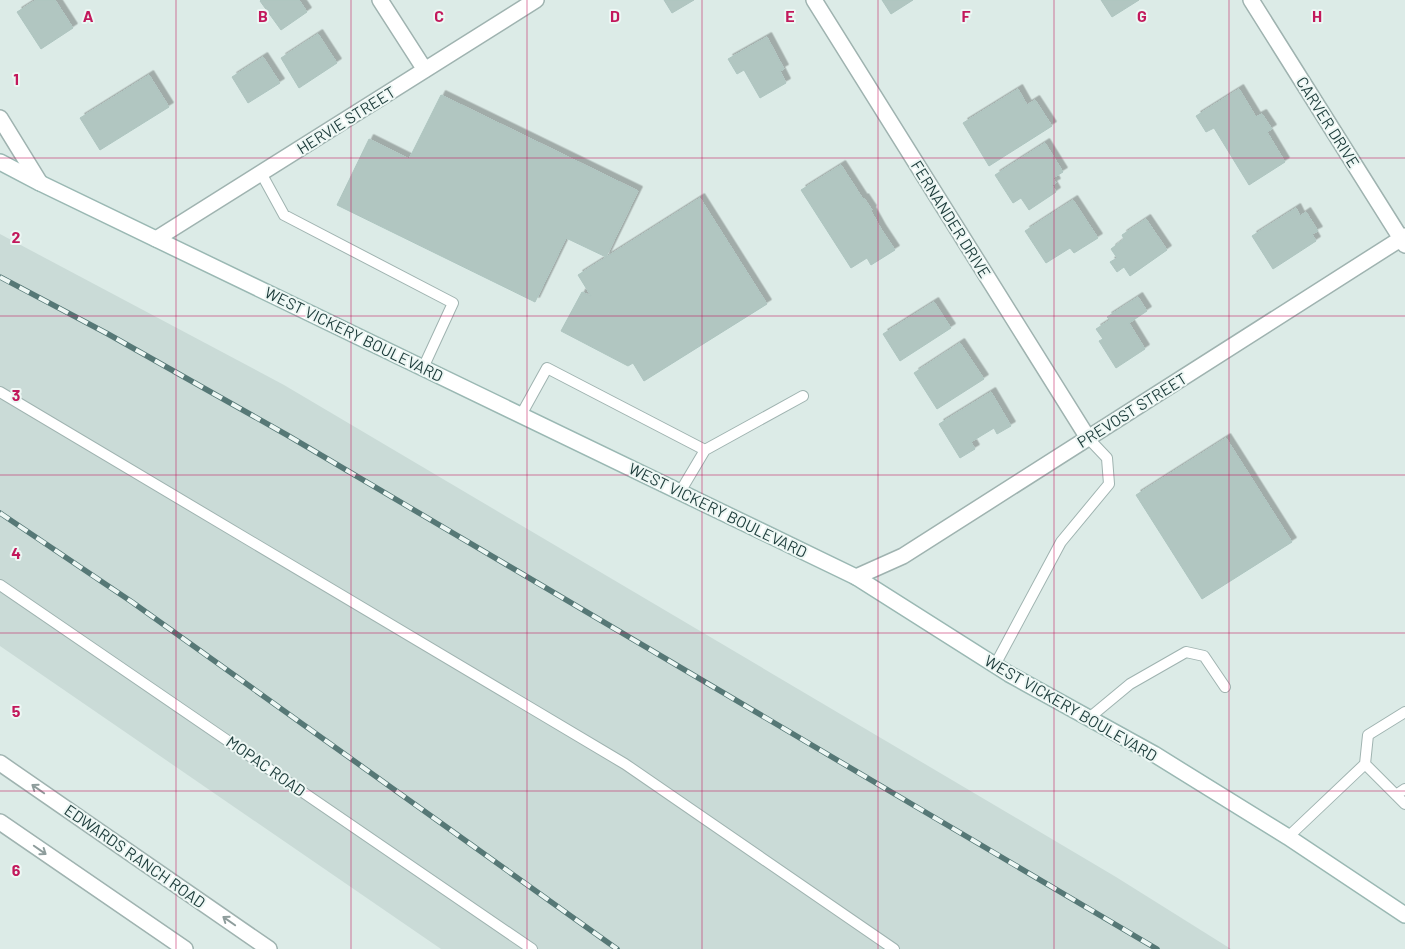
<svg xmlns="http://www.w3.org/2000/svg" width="1405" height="949" font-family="Barlow,sans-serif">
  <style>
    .built { fill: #cadbd7 }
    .building { fill: #b1c6c1; stroke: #aec5c0; filter: url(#shadow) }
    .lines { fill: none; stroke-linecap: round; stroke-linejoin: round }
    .service-casing { stroke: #9fb3b0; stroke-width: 12 }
    .minor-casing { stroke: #9fb3b0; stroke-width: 18 }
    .tertiary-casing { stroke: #9fb3b0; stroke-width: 18 }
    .secondary-casing { stroke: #9ab8b3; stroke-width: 18 }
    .service { stroke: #fff; stroke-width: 10 }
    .minor { stroke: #fff; stroke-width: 15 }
    .tertiary { stroke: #fff; stroke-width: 15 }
    .secondary { stroke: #fff; stroke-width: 15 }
    .rail-casing { stroke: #567876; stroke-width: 5.5 }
    .rail { stroke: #edf7f4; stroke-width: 4; stroke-dasharray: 11; stroke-linecap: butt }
    .oneway { stroke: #8e9d9c }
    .grid { fill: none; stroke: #c2185b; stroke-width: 1; stroke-opacity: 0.55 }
    .labels { text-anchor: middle; stroke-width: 4; stroke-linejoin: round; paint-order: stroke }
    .street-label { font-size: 16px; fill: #1c3b3a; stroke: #edf7f4 }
    .grid-label { font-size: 16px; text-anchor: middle; font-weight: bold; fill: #c2185b; stroke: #edf7f4; stroke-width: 4; stroke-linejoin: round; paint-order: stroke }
  </style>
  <defs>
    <filter id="shadow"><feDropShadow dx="4.5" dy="-4.5" stdDeviation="0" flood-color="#0004"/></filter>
  </defs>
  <rect width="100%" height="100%" fill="#dcebe7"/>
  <path class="built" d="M0 234 284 385 1116 877 1231 949H441L0 646Z"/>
  <path class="building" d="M36 0H55L73 28 41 49 17 12Z
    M261 0H299L307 12 281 30 260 1Z
    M664 0H694L672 13Z
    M882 0H913L891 14Z
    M1101 0H1139L1112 17Z
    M318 34 337 63 299 88 281 58Z
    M767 37 784 69 780 71 786 83 760 98 744 70 737 74 728 59Z
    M263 57 280 83 248 103 232 77Z
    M149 75 169 107 100 150 80 118Z
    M1018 89 1027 105 1035 100 1052 126 989 166 963 123Z
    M1239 89 1256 117 1262 114 1272 129 1267 132 1285 162 1249 185 1214 128 1206 132 1196 116Z
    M441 95 638 191 606 257 566 238 535 302 337 205 369 139 409 159Z
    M1045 143 1063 172 1053 178 1056 183 1052 185 1056 192 1029 210 1021 198 1013 203 995 175Z
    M841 165 863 199 864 198 872 210 871 211 881 229 895 250 871 265 867 258 851 268 801 190Z
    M700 198 767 304 644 381 633 363 628 366 561 331 582 292 591 296 578 275Z
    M1073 200 1098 238 1074 253 1070 248 1046 263 1025 231Z
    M1296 208 1300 216 1306 212 1318 231 1312 234 1316 241 1273 269 1252 236Z
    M1146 219 1167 250 1130 276 1124 267 1117 272 1110 262 1117 258 1111 249 1124 239 1122 235Z
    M1138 297 1147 311 1129 323 1145 349 1116 368 1099 341 1103 339 1096 329 1110 320 1107 317Z
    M934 302 951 328 900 361 883 334Z
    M960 343 984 379 937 409 914 373Z
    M991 392 1011 426 997 434 994 428 971 442 975 449 960 458 939 424Z
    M1226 438 1292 542 1202 599 1136 495Z"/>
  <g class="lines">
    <g class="service-casing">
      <path id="service" d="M261 173 284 215 453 303 423 368
        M0 392 625 764 894 949
        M521 415 547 368 705 450 680 492
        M705 450 803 396
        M0 585 532 949
        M995 665 1061 542 1109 484 1107 458 1088 438
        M1089 718 1130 684 1186 652 1204 656 1225 687
        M1365 764 1368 735 1405 712
        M1396 795 1405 789
        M1288 837 1365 764 1405 804"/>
    </g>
    <g class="minor-casing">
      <path id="minor" d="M380 0 425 70
        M814 0 1088 438
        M1251 0 1405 245
        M0 118 40 183
        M156 239 536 0
        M856 577 903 556 1405 236"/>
    </g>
    <g class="tertiary-casing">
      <path id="tertiary" d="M0 763 269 949
        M0 822 185 949"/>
    </g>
    <g class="secondary-casing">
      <path id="secondary" d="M0 162 40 183 856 577 1009 674 1154 754 1288 837 1405 915"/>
    </g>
    <use href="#service" class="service"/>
    <use href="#minor" class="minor"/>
    <use href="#tertiary" class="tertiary"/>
    <use href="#secondary" class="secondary"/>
    <g class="rail-casing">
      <path id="rail" d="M0 277 108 334 287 435 1157 949
        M0 513 132 602 617 949"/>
    </g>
    <use href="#rail" class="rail"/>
  </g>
  <defs><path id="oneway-shaft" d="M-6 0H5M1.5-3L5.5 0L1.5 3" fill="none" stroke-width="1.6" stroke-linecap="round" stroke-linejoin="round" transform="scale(1.25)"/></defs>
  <g class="oneway">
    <use href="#oneway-shaft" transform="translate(38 789) rotate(-145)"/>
    <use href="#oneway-shaft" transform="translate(40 850) rotate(35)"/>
    <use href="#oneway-shaft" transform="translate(229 921) rotate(-145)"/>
  </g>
  <path class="grid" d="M176 0V949M351 0V949M527 0V949M702 0V949M878 0V949M1054 0V949M1229 0V949M0 158H1405M0 316H1405M0 475H1405M0 633H1405M0 791H1405"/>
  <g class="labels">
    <g class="street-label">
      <text transform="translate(346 120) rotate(-32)" y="6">HERVIE STREET</text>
      <text transform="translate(1328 122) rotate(58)" y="6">CARVER DRIVE</text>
      <text transform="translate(951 219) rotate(58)" y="6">FERNANDER DRIVE</text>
      <text transform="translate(354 334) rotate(26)" y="6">WEST VICKERY BOULEVARD</text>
      <text transform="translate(1132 410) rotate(-32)" y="6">PREVOST STREET</text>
      <text transform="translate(718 510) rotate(26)" y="6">WEST VICKERY BOULEVARD</text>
      <text transform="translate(1071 708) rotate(30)" y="6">WEST VICKERY BOULEVARD</text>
      <text transform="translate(266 766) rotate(35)" y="6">MOPAC ROAD</text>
      <text transform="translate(135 856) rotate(35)" y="6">EDWARDS RANCH ROAD</text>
    </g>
  </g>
  <g class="grid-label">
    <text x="88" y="22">A</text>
    <text x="263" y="22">B</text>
    <text x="439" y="22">C</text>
    <text x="615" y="22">D</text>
    <text x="790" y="22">E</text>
    <text x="966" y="22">F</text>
    <text x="1142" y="22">G</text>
    <text x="1317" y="22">H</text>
    <text x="16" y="85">1</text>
    <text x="16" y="243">2</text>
    <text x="16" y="401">3</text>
    <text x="16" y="559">4</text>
    <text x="16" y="717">5</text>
    <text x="16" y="876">6</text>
  </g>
</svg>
